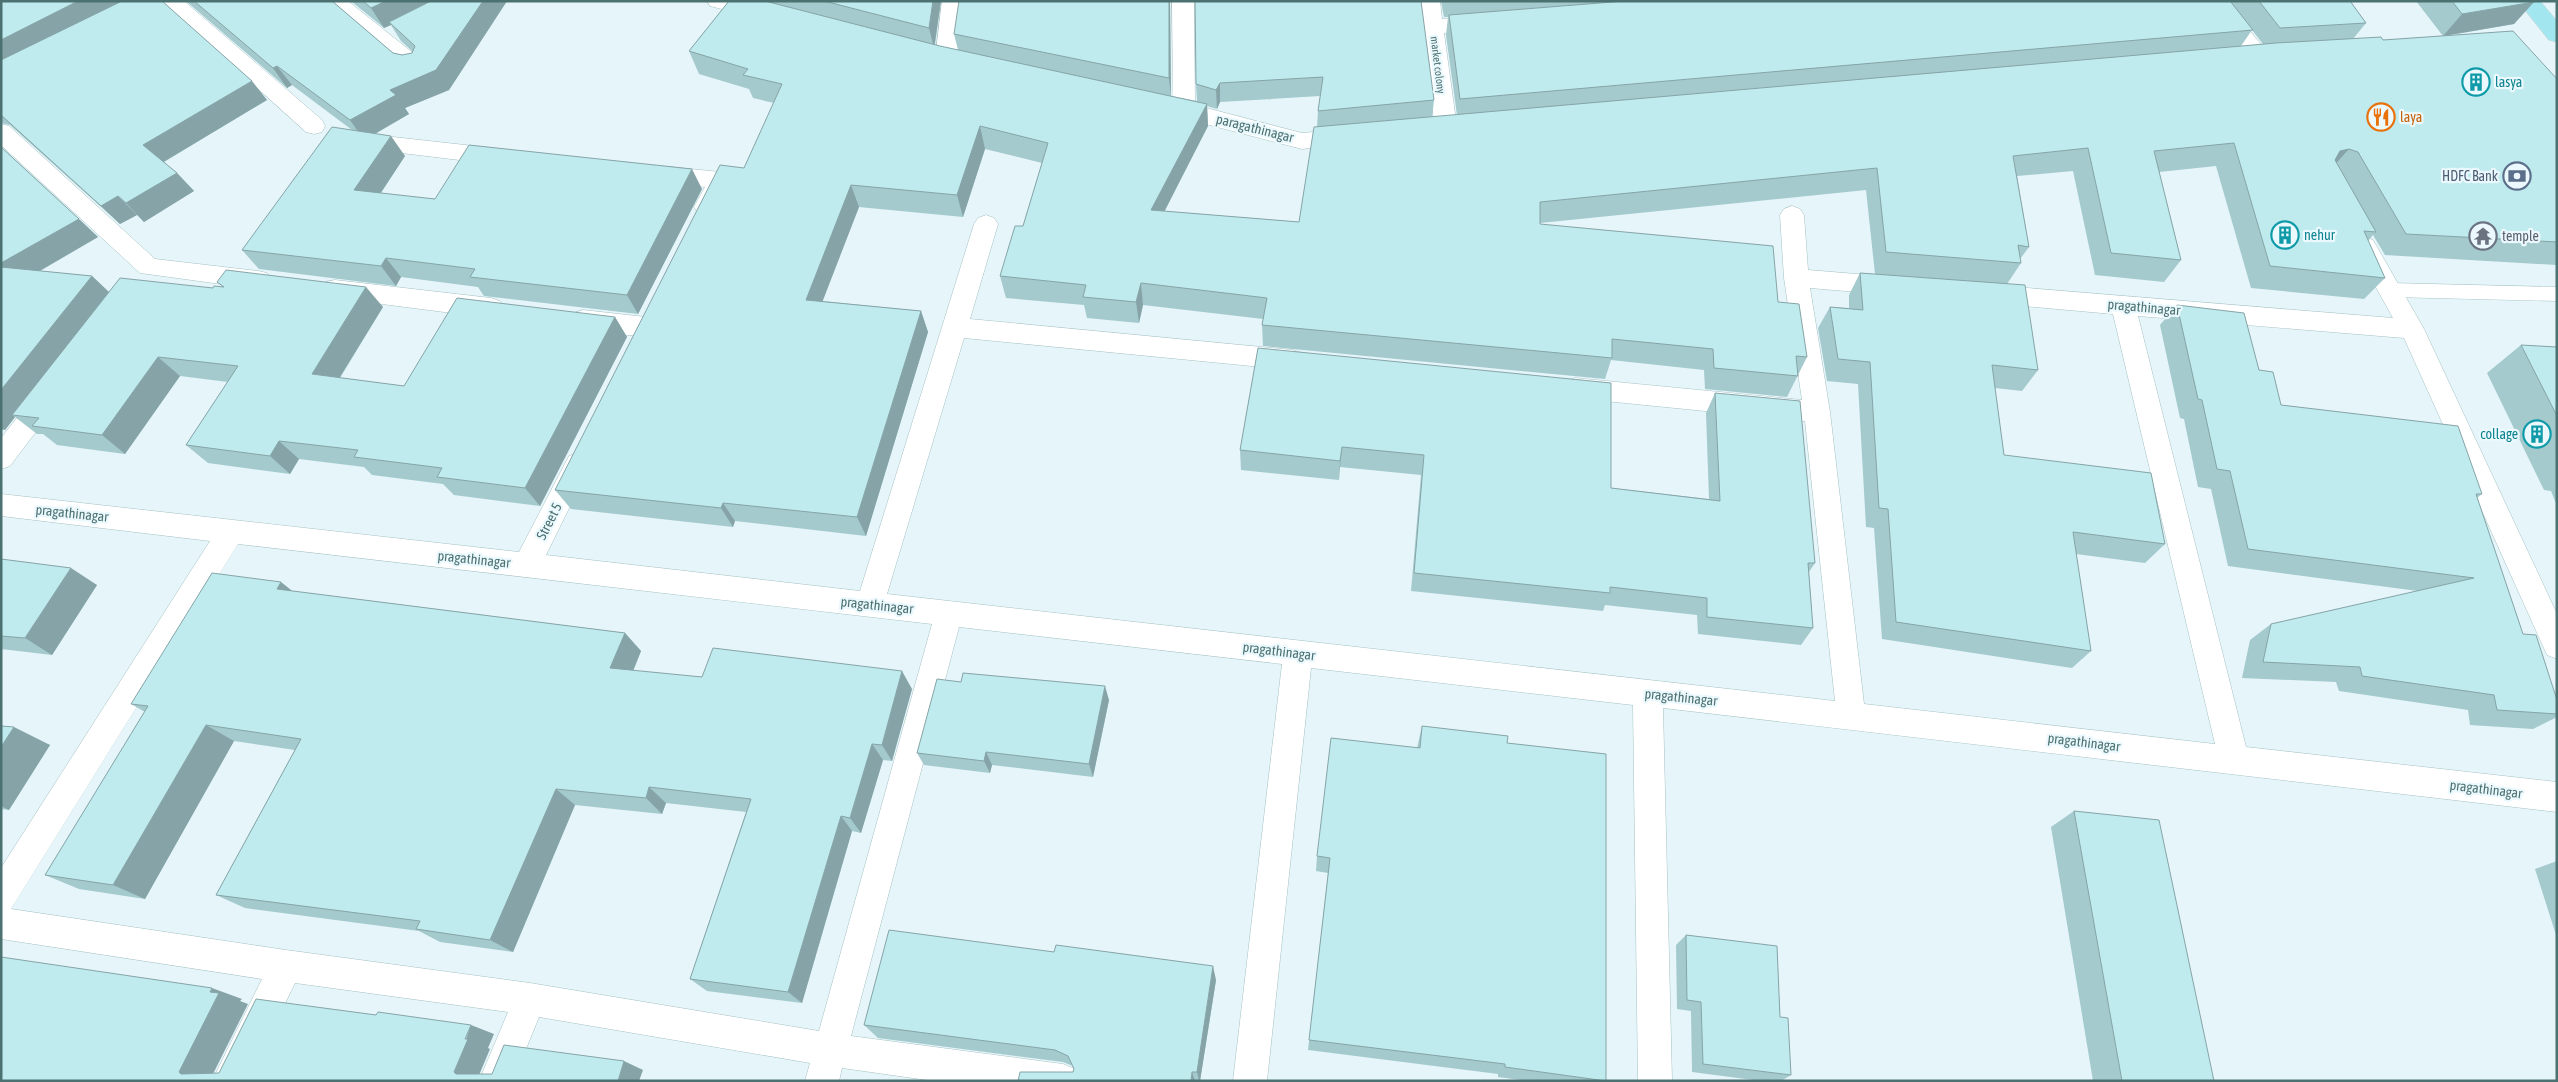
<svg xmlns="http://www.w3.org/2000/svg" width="2558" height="1082" font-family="'Asap Condensed',sans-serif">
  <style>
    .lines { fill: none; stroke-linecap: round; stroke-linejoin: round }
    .service-casing { stroke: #a5c1c3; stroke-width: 1 }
    .minor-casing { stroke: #a5c1c3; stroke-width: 1 }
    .trunk-casing { stroke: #c6d2d2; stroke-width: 1 }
    .service { fill: #fff; fill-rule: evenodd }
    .minor { fill: #fff; fill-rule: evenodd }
    .trunk { fill: #a2e6ef; fill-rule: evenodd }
    .wall { fill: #a4cacd; fill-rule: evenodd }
    .shaded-wall { fill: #86a4a7 }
    .building { fill: #bfebee; stroke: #86a4a7 }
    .labels { text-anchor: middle; stroke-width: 4.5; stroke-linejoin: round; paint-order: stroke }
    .far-street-label { font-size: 11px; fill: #4c7171; stroke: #ebf9fe }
    .culture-label { font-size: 14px; fill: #0d838f; stroke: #ebf9fe; text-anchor: start }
    .food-label { font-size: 14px; fill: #c56008; stroke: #ebf9fe; text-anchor: start }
    .street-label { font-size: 14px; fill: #4c7171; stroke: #ebf9fe }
    .service-label { font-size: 14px; fill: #4e5e75; stroke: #ebf9fe; text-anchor: end }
    .worship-label { font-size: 14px; fill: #5b616d; stroke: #ebf9fe; text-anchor: start }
  </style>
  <rect width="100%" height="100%" fill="#e5f5fa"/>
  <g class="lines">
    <g class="service-casing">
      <path id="service" d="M2390 283 2557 287V301L2390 297 2384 295 2381 290 2384 285Z"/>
    </g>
    <g class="minor-casing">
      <path id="minor" d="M161 1H184L322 120 325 126 322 132 314 134 306 132Z
        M324 1H348L423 61 426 66 423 71 415 73 407 71Z
        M707 1H745L772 8 775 13 772 18 764 20 710 6Z
        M942 1H964L957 60 954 65 946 67 938 65 935 60Z
        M1172 1H1194L1195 105 1302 133 1349 129 1357 131 1360 137 1357 143 1302 149 1163 113 1160 107 1163 101 1173 100Z
        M1418 1H1440L1442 19 1485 16 1493 18 1496 23 1493 28 1444 33 1457 128 1454 134 1446 136 1438 134 1435 128Z
        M2204 1H2226L2267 52 2270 57 2267 62 2259 64 2251 62Z
        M1 124 9 126 155 259 258 271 267 273 270 280 267 287 258 289 140 273 1 145Z
        M393 137 501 149 509 151 512 157 509 163 501 165 385 151 382 145 385 139Z
        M661 166 720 172 728 174 732 180 714 213 706 216 698 213 694 207 705 187 653 180 649 174 653 168Z
        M1792 206 1800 209 1804 215 1808 270 1893 277 1902 279 1905 286 1902 293 1893 295 1810 288 1830 412 1864 704 2215 744 2113 314 1990 303 1981 301 1978 294 1981 287 1990 285 2393 318 2353 246 2357 240 2365 237 2373 240 2424 329 2557 614V659L2547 655 2404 338 2138 316 2246 747 2557 782V812L1663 708 1672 1081H1638L1633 705 1311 668 1267 1081H1233L1282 664 959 627 851 1036 1063 1064 1075 1069 1080 1081H934L842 1068 839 1081H805L810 1063 539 1017 513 1081H479L508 1012 295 983 247 1081H212L262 979 1 939V868L210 541 1 516V494L519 552 569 456 578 453 587 456 591 464 546 555 860 591 974 224 978 218 986 215 994 218 998 224 970 319 1293 350 1302 353 1306 360 1302 367 1293 370 964 338 887 594 1835 701 1805 421 1575 398 1566 395 1562 388 1566 381 1575 378 1802 400 1784 278 1780 215 1784 209ZM238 544 932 624 819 1031 530 983 286 950 11 909Z
        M335 280 491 298 500 301 503 308 500 315 491 318 335 298 326 296 323 289 326 282Z
        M583 310 646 317 655 320 658 327 655 334 646 337 583 330 574 327 571 320 574 313Z
        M48 387 57 390 61 397 57 404 10 466 1 469V438L39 390Z"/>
    </g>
    <g class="trunk-casing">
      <path id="trunk" d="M2518 1H2540L2557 21V42L2549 40Z"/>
    </g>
    <use href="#service" class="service"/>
    <use href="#minor" class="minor"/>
    <use href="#trunk" class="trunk"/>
  </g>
  <path class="wall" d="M1 1 267 100 164 162 177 173 194 191 144 222 137 215 120 224 10 125 1 123Z
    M186 1H332L393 53 402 55 412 53V51L401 41 391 25 384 28 351 1H507L449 90 405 108 409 114 375 134 405 156 381 193 435 199 702 189 638 314 484 296 478 287 401 277 396 286 259 269 242 250 352 130 292 85 287 88Z
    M729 1H941L935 45 958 50 954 34 1170 1 1171 96 1197 101 1196 84 1195 1 1434 100 1432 117 1457 115 1446 35 1448 17H1444L1441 1H2350L2366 23 2353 39 2383 40 2443 36 2416 1H2534L2514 24 2445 36 2557 79V265L2385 255 2373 235 2368 241 2385 278 2364 299 2251 288 2216 166 2159 172 2181 260 2164 282 2095 275 2073 171 2017 176 2029 247 2020 259 2021 263 2007 284 2038 370 2022 391 1995 388 2004 455 2165 544 2145 563 2076 554 2091 651 2072 668 1882 639 1874 528 1866 527 1858 384 1827 381 1818 328 1830 307 1849 308V295L1860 273 1927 278 1875 274 1866 190 1540 223V224L1778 302 1807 357 1787 397 1705 389 1704 370 1611 360 1605 379 1263 346 1262 325 1263 319 1143 305 1139 323 1087 318 1084 305 1006 298 1000 276 1023 226 1042 163 985 149 963 217 859 207 822 301 921 311 928 332 866 536 735 521 733 527 571 509 555 490 744 168 774 103 753 98 749 89 699 74 689 51ZM2252 30 2263 44 2241 46ZM1320 96 1318 111 1317 127 1299 222 1164 211 1208 126 1207 106 1217 109 1220 102Z
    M1 147 98 237 40 271 92 276 109 292 213 288 223 287 217 282 383 307 340 378 404 386 615 317 627 337 540 506 454 495 443 484 372 475 364 467 299 459 290 474 208 463 186 445 228 382 180 376 125 454 57 445 43 434H37L15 417 5 430H1Z
    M2177 305 2259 370 2281 405 2482 494 2477 498 2523 634 2557 700V717L2533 729 2470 725 2468 710 2339 691 2336 682 2242 678 2250 640 2271 624 2418 591 2228 566 2211 489 2198 487 2184 419 2180 418 2160 325Z
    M2521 345 2557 347V506L2551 491 2544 490 2487 373Z
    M1258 348 1611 488 1709 499 1706 413 1715 393 1815 563 1809 572 1813 628 1801 645 1698 634 1697 615 1605 605 1603 611 1411 591 1421 475 1340 467 1339 480 1241 470 1240 450Z
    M1 559 97 585 52 655 1 649Z
    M292 591 625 633 641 651 633 671 702 677 912 689 892 761 883 760 861 833 852 831 802 1003 707 991 690 979 746 812 666 803 662 814 575 805 513 952 440 942 419 931 245 908 216 895 295 750 234 741 145 899 79 889 45 875 145 712 131 704Z
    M1109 700 1093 777 992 765 990 773 924 765 917 753Z
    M1 726 50 745 9 810 1 809Z
    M1422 726 1507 743 1606 1081H1528L1498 1077V1074L1308 1050 1328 873 1316 871 1317 856 1417 748Z
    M2074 811 2214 1081H2093L2051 827Z
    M2557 861V938L2535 869Z
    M1686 935 1780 1017 1791 1075 1781 1081H1761L1692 1072 1691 1011 1677 1009 1676 945Z
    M1216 980 1200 1081H1018L1073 1072 1074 1069 1073 1066 1063 1062 878 1038 864 1025Z"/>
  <path class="shaded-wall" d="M78 1H133L1 69V40Z
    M386 1H440L389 22 391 25 384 28 371 8Z
    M483 1H507L449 90 405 108 409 114 364 140 350 120 390 90Z
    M933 1H941L934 48 929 28Z
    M1169 1H1170L1171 98 1169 78Z
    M2534 2 2514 24 2443 36 2462 14Z
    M277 66 292 85 287 88 273 68Z
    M252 81 267 100 160 164 143 145Z
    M1220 83V102L1217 109 1216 90Z
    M1207 104 1208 126 1154 232 1151 210Z
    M980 126 985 149 963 217 957 195Z
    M391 136 405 156 370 209 354 190Z
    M2349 149 2329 171 2321 173 2340 151Z
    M692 169 702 189 638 314 627 295Z
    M177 173 194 191 144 222 126 203Z
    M851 185 859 207 815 321 806 300Z
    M118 196 137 215 120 224 101 206Z
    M79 219 98 237 17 284 1 271V263Z
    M386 258 401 277 396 286 381 266Z
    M92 276 112 295 12 415 15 417 5 430 1 428V390Z
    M1141 283 1143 305 1139 323 1136 302Z
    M366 287 383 307 330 393 312 374Z
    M921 311 928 332 866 536 857 517Z
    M615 317 627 337 540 506 525 488Z
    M158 357 180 376 125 454 102 435Z
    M279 441 299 459 290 474 270 456Z
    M1342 447 1340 467 1339 480 1340 461Z
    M723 503 735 521 733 527 721 508Z
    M71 568 97 585 52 655 25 638Z
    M281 582 305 601 277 589Z
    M625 633 641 651 627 686 610 668Z
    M902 671 912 689 892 761 882 745Z
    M1105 686 1109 700 1093 777 1089 764Z
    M206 725 234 741 145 899 113 885Z
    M14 727 50 745 9 810 1 806V747Z
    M872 744 883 760 861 833 850 818Z
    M986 752 992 765 990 773 984 761Z
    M649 787 666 803 662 814 646 798Z
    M556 789 575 805 513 952 490 940Z
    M841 816 852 831 802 1003 788 992Z
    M1213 966 1216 980 1200 1081H1199L1197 1072Z
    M212 988 242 999 240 1001 248 1004 210 1080 181 1074 179 1072Z
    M471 1025 494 1034 488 1048 490 1049 477 1080 456 1074 454 1072Z
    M624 1061 643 1070 639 1081H618Z
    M1192 1072 1195 1081H1191Z"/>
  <path class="building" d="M1 1H78L1 40Z
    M122 1H162L252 81 143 145 177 173 126 203 118 196 101 206 1 115V60Z
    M194 1H332L393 53 402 55 412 53 415 46 389 22 431 1H483L436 70 390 90 396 95 350 120 277 66 273 68Z
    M363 1H386L371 8Z
    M729 1H765L940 46 1207 104 1151 210 1299 222 1314 127 2276 43 2381 37 2383 40 2513 31 2557 79V242L2406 234 2358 152 2349 149 2340 151 2335 160 2376 232 2364 231 2385 278 2270 266 2234 143 2154 151 2181 260 2111 253 2088 148 2013 156 2029 247 2018 245 2021 263 1886 252 1877 168 1540 202V224L1773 246 1778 302 1799 304 1807 357 1796 356 1798 376 1714 368 1713 349 1612 339V358L1262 325 1267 298 1141 283 1136 302 1083 297 1086 285 1000 276 1015 226H1023L1048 143 980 126 957 195 851 185 806 300 921 311 857 517 723 503 721 508 555 490 720 165 744 168 782 84 743 75 748 69 689 51Z
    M824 1H933L929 28Z
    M959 1H1169V78L954 34Z
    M1195 1H1421L1434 100 1318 111 1323 77 1220 83 1216 90 1196 84Z
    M1625 1H2230L2253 30 1460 99 1449 15Z
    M2259 1H2350L2366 23 2280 28Z
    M2452 1H2534V2L2462 14Z
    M332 127 391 136 354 190 435 199 469 145 692 169 627 295 470 277 475 269 386 258 381 266 242 250Z
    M1 147 79 219 1 263Z
    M1 267 92 276 1 390Z
    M226 270 366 287 312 374 404 386 457 298 615 317 525 488 437 477 442 468 354 457 358 450 279 441 270 456 186 445 238 366 158 357 102 435 32 426 39 418 12 415 120 278 213 288 214 286 224 287 217 282Z
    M1860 273 2025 285 2038 370 1992 365 2004 455 2151 473 2165 544 2073 532 2091 651 1896 622 1888 509 1879 508 1870 362 1838 359 1830 307 1863 310Z
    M2177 305 2244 313 2259 370 2273 372 2281 405 2458 426 2482 494H2476L2523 634 2536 635 2557 700V714L2497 710 2494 695 2362 676 2360 667 2263 662 2271 624 2474 578 2248 549 2230 471 2217 469 2202 400 2198 399Z
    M2521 345 2557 347V416Z
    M1258 348 1611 383V488L1720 501 1715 393 1800 401 1815 563H1808L1813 628 1707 617V598L1610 587V593L1414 573 1424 455 1342 447 1340 461 1240 450Z
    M1 559 71 568 25 638 1 636Z
    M212 573 281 582 277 589 625 633 610 668 702 677 713 648 902 671 882 745 872 744 850 818 841 816 788 992 690 979 751 799 649 787 646 798 556 789 490 940 416 929 420 921 216 895 301 739 206 725 113 885 45 875 148 706 131 704Z
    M963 673 1105 686 1089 764 986 752 984 761 917 753 937 679 961 682Z
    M1 726 14 727 1 747Z
    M1422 726 1508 736 1507 743 1606 754V1081L1505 1067V1064L1309 1040 1330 858 1317 856 1331 738 1420 748Z
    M2074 811 2159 820 2214 1081H2122Z
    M889 930 1054 952 1056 945 1213 966 1197 1072H1192L1191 1081H1018L1020 1072H1073L1074 1069 1068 1056 1055 1050 864 1025Z
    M1686 935 1777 946 1780 1017 1788 1018 1791 1075 1703 1064 1701 1002 1687 1000Z
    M1 957 212 988 210 992 219 993 179 1072 181 1074 219 1073 256 999 376 1015 378 1012 471 1025 465 1039H468L454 1072 456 1074H492L504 1045 624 1061 618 1081H1Z"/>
  <defs>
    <g id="building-ring" transform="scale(1.4375)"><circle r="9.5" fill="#ebf9fe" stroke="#0f9aa8" stroke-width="1.5"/><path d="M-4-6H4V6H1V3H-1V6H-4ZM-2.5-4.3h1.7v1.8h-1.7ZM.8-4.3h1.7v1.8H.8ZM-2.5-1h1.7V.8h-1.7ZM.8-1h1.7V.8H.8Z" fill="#0f9aa8"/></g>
    <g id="restaurant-ring" transform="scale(1.4375)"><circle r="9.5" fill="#ebf9fe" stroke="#e8710a" stroke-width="1.5"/><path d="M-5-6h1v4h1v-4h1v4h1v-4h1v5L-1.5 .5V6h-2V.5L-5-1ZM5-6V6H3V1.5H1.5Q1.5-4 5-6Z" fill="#e8710a"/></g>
    <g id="bank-ring" transform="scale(1.4375)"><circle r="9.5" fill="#ebf9fe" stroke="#5c6f8a" stroke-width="1.5"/><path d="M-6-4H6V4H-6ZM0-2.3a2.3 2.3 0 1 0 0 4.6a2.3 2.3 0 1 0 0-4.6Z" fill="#5c6f8a"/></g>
    <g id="temple-ring" transform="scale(1.4375)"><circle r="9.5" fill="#ebf9fe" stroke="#6b7280" stroke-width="1.5"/><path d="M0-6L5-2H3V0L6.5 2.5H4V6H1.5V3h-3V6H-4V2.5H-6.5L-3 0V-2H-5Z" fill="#6b7280"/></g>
  </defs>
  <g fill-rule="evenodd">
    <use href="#building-ring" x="2476" y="82"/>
    <use href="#restaurant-ring" x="2381" y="117"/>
    <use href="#bank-ring" x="2517" y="176"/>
    <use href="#building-ring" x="2285" y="235"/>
    <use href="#temple-ring" x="2483" y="236"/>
    <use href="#building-ring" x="2537" y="434"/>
  </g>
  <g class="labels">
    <g class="far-street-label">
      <text transform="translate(1438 65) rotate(83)" y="4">market colony</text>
    </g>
    <g class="culture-label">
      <text x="2495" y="87">lasya</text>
      <text x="2304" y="240">nehur</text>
      <text x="2518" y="439" text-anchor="end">collage</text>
    </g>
    <g class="food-label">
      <text x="2400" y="122">laya</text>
    </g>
    <g class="street-label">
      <text transform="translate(1255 128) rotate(14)" y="5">paragathinagar</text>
      <text transform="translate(2144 307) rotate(5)" y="5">pragathinagar</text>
      <text transform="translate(72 513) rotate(6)" y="5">pragathinagar</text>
      <text transform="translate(549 521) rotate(-63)" y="5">Street 5</text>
      <text transform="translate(474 559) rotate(6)" y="5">pragathinagar</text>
      <text transform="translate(877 605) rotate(6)" y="5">pragathinagar</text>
      <text transform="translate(1279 651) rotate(7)" y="5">pragathinagar</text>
      <text transform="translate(1681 697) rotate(6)" y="5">pragathinagar</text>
      <text transform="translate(2084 742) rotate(7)" y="5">pragathinagar</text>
      <text transform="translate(2486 789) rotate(7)" y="5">pragathinagar</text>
    </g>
    <g class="service-label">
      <text x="2498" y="181">HDFC Bank</text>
    </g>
    <g class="worship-label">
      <text x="2502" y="241">temple</text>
    </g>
  </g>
  <rect width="2558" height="1082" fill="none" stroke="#4c7171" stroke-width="5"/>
</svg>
